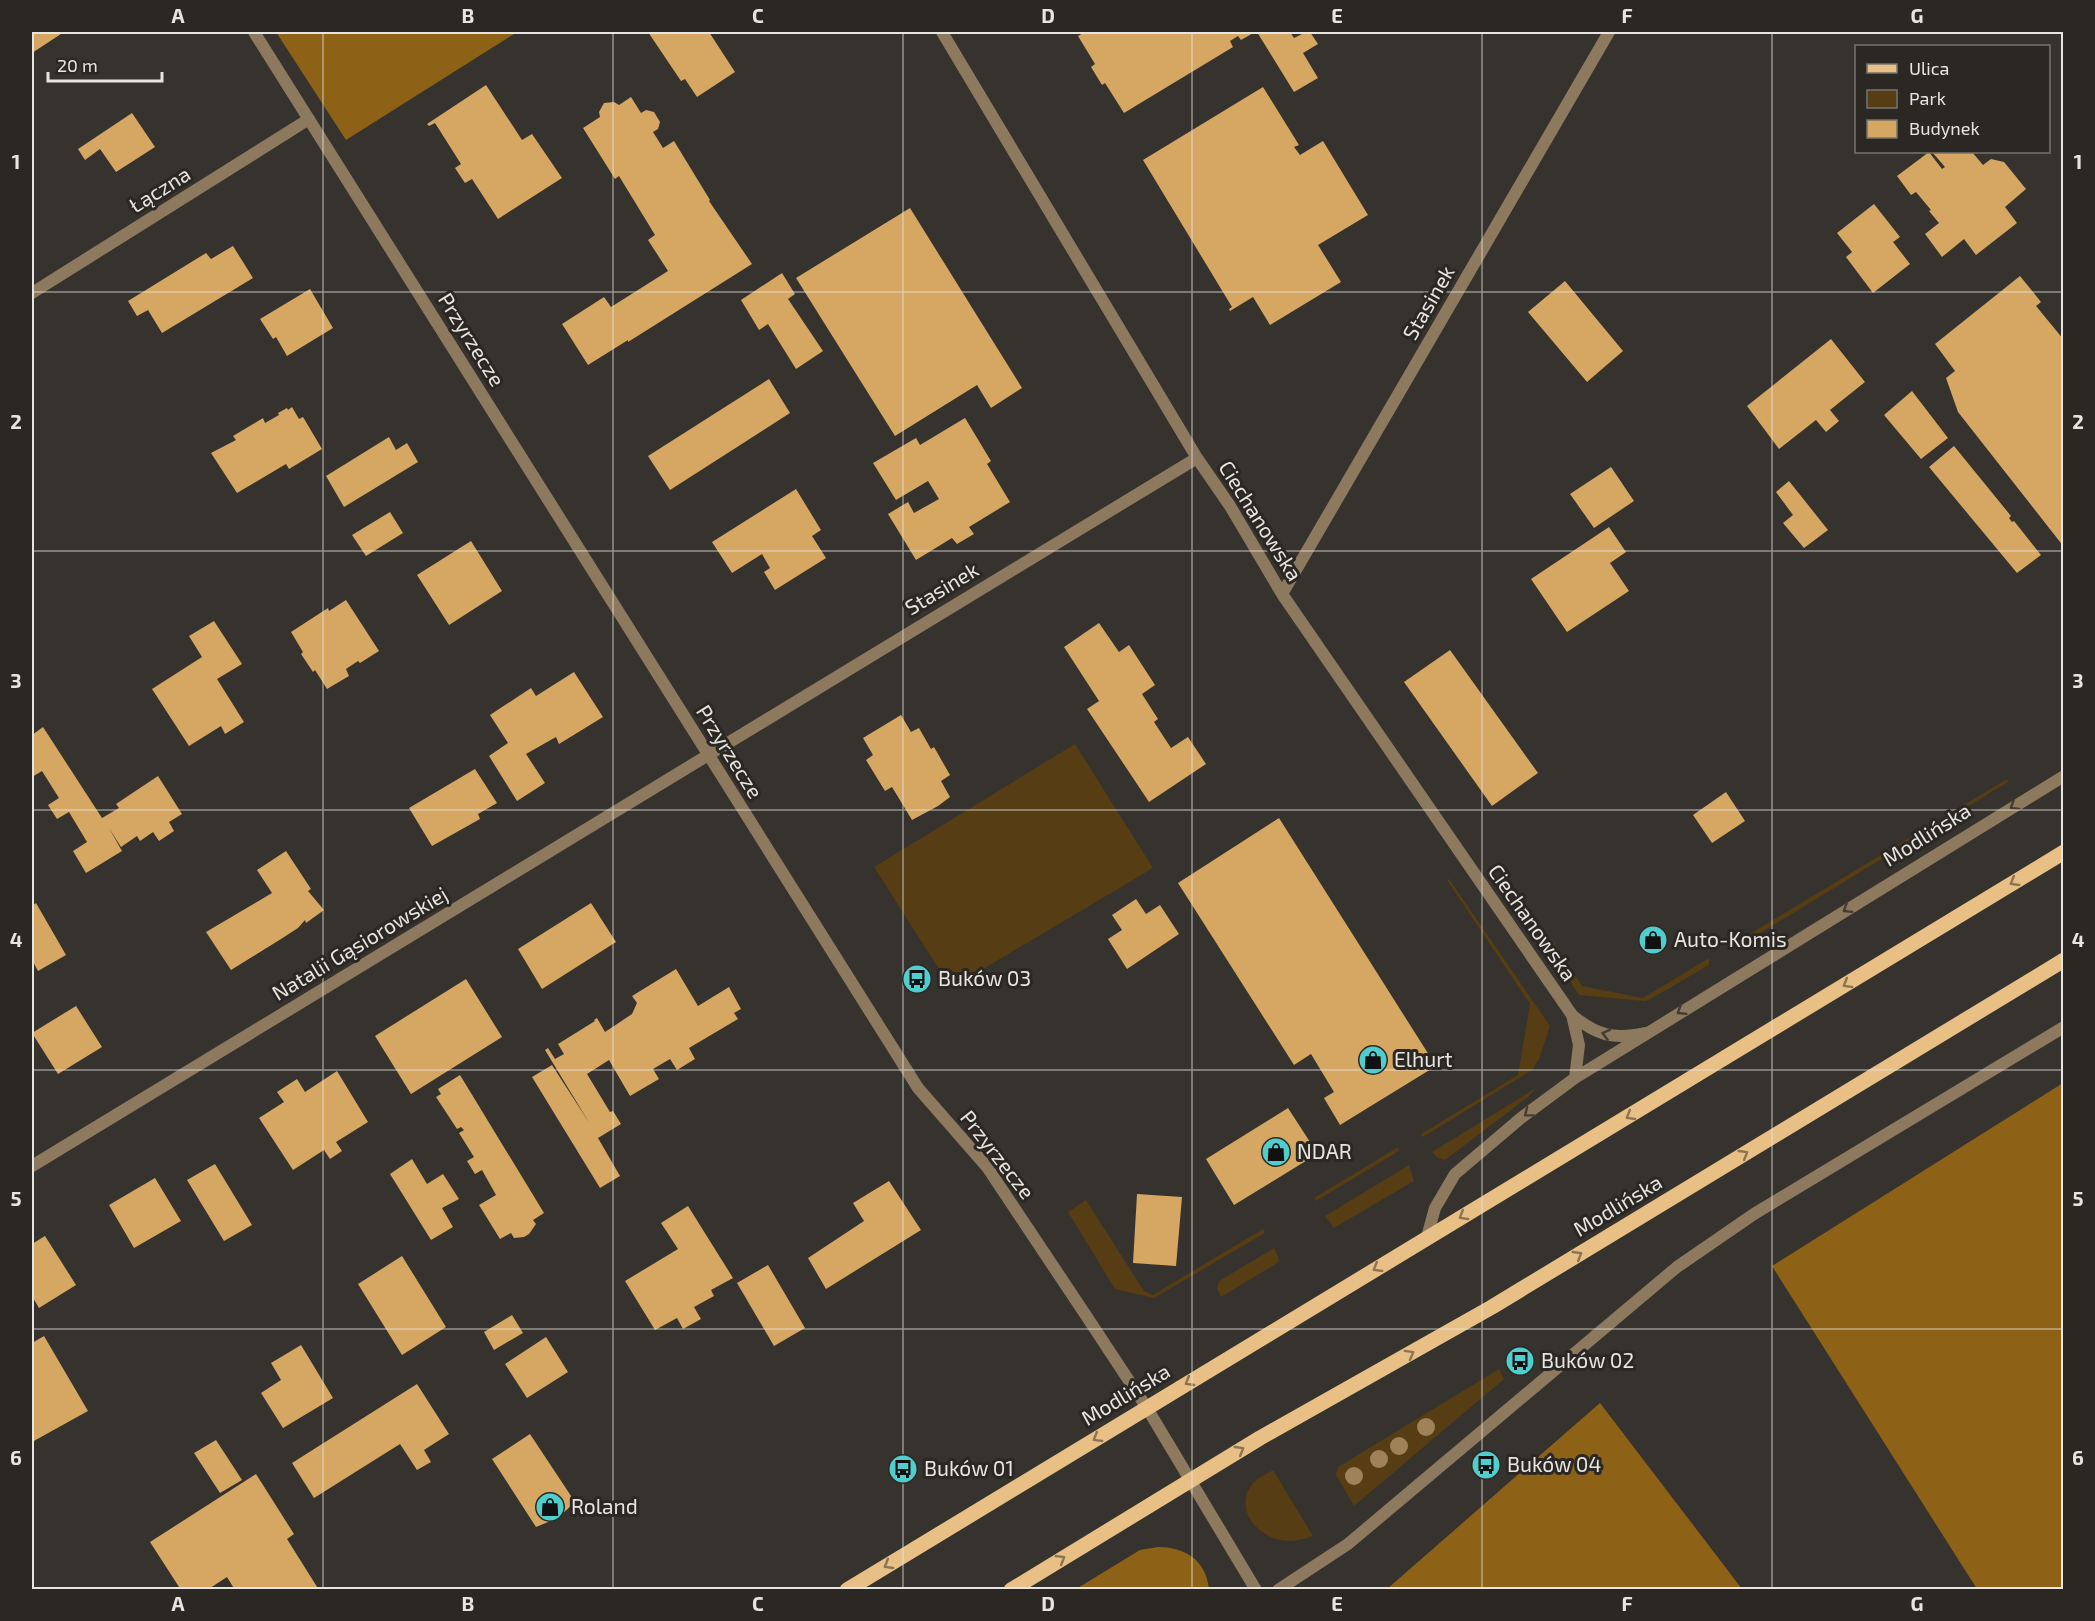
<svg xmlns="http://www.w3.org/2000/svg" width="2095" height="1621" font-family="'Exo 2',sans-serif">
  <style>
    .green { fill: #563d14 }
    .forest { fill: #8d6216 }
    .building { fill: #d6a762 }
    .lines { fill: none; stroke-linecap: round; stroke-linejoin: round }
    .street { stroke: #8d7a5e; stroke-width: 12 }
    .primary { stroke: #e8c086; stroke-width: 15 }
    .tree { fill: #a08258 }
    .oneway { stroke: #443c32 }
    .oneway2 { stroke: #8a7454 }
    .grid { fill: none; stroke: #e7e5e1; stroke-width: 1.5; stroke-opacity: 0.55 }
    .labels { text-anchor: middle; stroke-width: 6; stroke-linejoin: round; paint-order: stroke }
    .street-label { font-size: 21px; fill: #e7e5e1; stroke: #2b2823 }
    .poi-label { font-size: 21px; fill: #e7e5e1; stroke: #2b2823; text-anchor: start }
    .neatline { fill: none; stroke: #e7e5e1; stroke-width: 2 }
    .grid-label { font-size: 20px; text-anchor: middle; font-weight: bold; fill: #e7e5e1 }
  </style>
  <rect width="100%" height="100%" fill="#36322d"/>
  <path class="green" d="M1075 744 1153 868 951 988 874 867Z
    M2007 779 2008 782 1739 946 1735 943Z
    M1449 879 1550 1026 1539 1059 1532 1070 1423 1137 1421 1134 1518 1075 1530 1004 1447 880Z
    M1551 938 1582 986 1643 998 1709 958V965L1649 1000 1644 1001 1579 995 1545 944Z
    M1536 1088 1528 1097 1445 1160 1438 1158 1432 1152Z
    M1398 1147 1399 1151 1316 1201 1314 1198Z
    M1409 1165 1414 1181 1334 1228 1325 1216Z
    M1086 1200 1144 1291 1153 1295 1263 1229 1265 1233 1154 1298 1115 1289 1068 1212Z
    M1274 1248 1278 1256 1279 1262 1221 1297 1217 1289 1219 1281Z
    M1499 1369 1504 1379 1354 1506 1336 1475 1338 1467Z
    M1273 1470 1313 1536C1302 1540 1292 1542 1280 1540 1254 1534 1234 1507 1253 1483 1258 1477 1267 1474 1273 1470Z"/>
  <path class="forest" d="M276 32H517L346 140Z
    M2063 1083V1589H1977L1772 1266Z
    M1600 1403 1742 1589H1387Z
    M1158 1547C1185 1547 1206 1560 1209 1589H1076L1140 1550Z"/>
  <path class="building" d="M32 32H64L32 53Z
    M648 32H709L735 72 697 97 685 79 681 81Z
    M1085 32H1255L1241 40 1238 36 1230 41 1233 47 1124 113 1105 83 1102 85 1091 67 1095 64 1078 36Z
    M1257 32H1290L1294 38 1306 32H1310L1318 44 1303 53 1318 78 1294 92Z
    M486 85 522 140 532 134 562 178 498 219 472 179 465 183 455 168 461 164 435 123 429 126 427 124Z
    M1263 87 1299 145 1294 147 1300 155 1323 141 1368 215 1318 245 1341 282 1270 325 1253 297 1230 311 1229 309 1232 307 1143 160Z
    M631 97 641 113 646 110 654 112 660 122 658 129 653 132 663 148 674 141 710 200 709 201 752 264 628 342V340L588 365 562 324 604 297 611 307 668 271 648 240 655 235 619 176 615 179 583 128 600 117 599 112 604 103 614 102 619 105Z
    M132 113 155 147 116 172 100 149 85 160 78 149Z
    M1929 152 1942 169 1945 167 1932 152H1972L1983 165 1991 159 2004 162 2026 189 2005 207 2017 223 1976 255 1964 239 1942 257 1925 234 1939 223 1929 211 1931 210 1916 192 1911 195 1897 176Z
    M1874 204 1900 237 1893 242 1910 264 1873 293 1846 257 1852 252 1837 233Z
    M910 208 1022 388 991 408 977 385 895 436 796 278Z
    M233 246 253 278 162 333 148 310 137 316 128 301 206 253 211 259Z
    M782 273 795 294 788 299 823 351 796 369 768 324 759 330 741 300Z
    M2020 276 2041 302 2036 306 2064 340V547L1958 412 1946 378 1955 371 1935 344Z
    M1565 281 1623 351 1587 382 1528 312Z
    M310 289 333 328 287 356 276 337 273 339 260 319Z
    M1831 339 1865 382 1830 410 1839 421 1826 432 1816 420 1779 449 1747 406Z
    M769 379 790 413 670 490 648 456Z
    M1912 391 1948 438 1921 459 1884 415Z
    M292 407 299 419 303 417 322 449 289 469 286 464 237 493 211 453 236 440 233 436 263 418 265 423 279 415 278 413 287 408 288 410Z
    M965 418 991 461 987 464 1010 502 969 527 974 534 957 544 952 538 916 560 888 514 908 502 914 513 939 499 928 481 896 500 873 463 916 438 920 445Z
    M389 437 396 450 407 443 418 462 344 507 326 476Z
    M1954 446 2011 516 2009 518 2012 522 2014 521 2041 555 2017 573 1929 467Z
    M1611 467 1634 501 1594 528 1570 494Z
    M1789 481 1828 530 1804 548 1783 523 1793 515 1776 492Z
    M796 489 821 530 812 536 826 558 775 590 764 572 770 568 762 554 732 573 712 542Z
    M390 512 403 533 366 556 352 535Z
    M1609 527 1626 552 1610 563 1629 591 1567 632 1531 579Z
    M471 541 502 591 449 625 417 575Z
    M346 600 379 651 360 663 358 661 346 669 349 676 327 689 315 670 313 672 301 654 303 652 291 632 328 608 329 611Z
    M214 621 242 664 217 679 244 722 225 734 221 726 189 746 152 689 202 657 189 636Z
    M1099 623 1119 652 1129 645 1155 685 1142 694 1158 719 1154 722 1171 748 1188 737 1206 764 1149 802 1087 709 1099 701 1064 647Z
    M1450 650 1538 773 1492 806 1404 682Z
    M574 672 603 717 559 744 556 737 526 754 545 783 517 801 489 756 508 743 490 715 531 688 536 696Z
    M901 715 911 732 919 728 931 749 934 747 950 775 941 781 950 797 938 806 912 820 892 787 885 791 866 760 873 755 863 738Z
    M43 727 102 818 119 808 116 804 158 776 182 814 169 822 174 831 159 841 153 832 140 841 137 836 121 847 109 828 122 851 86 873 73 851 87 842 69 812 57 819 48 805 59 798 42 771 32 777V735Z
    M475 769 497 803 478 814 480 819 432 846 409 808Z
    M1726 792 1745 821 1712 843 1693 815Z
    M1279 818 1436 1066 1340 1125 1324 1098 1334 1092 1311 1054 1294 1065 1178 883Z
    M286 851 311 889 308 891 324 910 306 923 305 920 298 928 281 939 231 970 206 932 272 893 257 870Z
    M1136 899 1146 914 1160 905 1179 934 1127 969 1108 939 1122 930 1112 915Z
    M36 903 66 955 38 971 32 960V906Z
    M591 903 616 942 542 989 518 949Z
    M676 969 698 1006 729 987 741 1009 734 1013 738 1019 689 1048 695 1059 677 1070 670 1059 653 1069 659 1079 630 1096 609 1060 587 1074 610 1112 613 1111 621 1124 598 1138 620 1176 600 1188 532 1077 552 1065 590 1124 545 1050 548 1048 555 1059 564 1054 558 1044 595 1021 594 1020 597 1018 605 1032 632 1014 637 1003 632 996Z
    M466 979 502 1037 411 1094 375 1036Z
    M76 1006 102 1047 58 1074 32 1033Z
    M337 1071 368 1122 336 1142 342 1151 330 1159 324 1150 293 1170 259 1118 284 1102 277 1092 297 1079 305 1092Z
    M460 1075 544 1213 533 1220 536 1224 529 1234 524 1237 514 1238 511 1233 500 1239 479 1205 496 1195 482 1170 475 1174 467 1161 474 1157 459 1133 464 1130 461 1127 457 1129 436 1097 441 1094 438 1089Z
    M1288 1108 1310 1142 1301 1147 1309 1159 1234 1205 1206 1159Z
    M412 1159 427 1184 443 1174 459 1199 442 1208 453 1227 431 1240 390 1174Z
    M215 1164 252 1225 224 1241 187 1180Z
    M155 1178 181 1221 134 1248 109 1205Z
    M889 1181 921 1230 826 1289 808 1258 864 1221 853 1203Z
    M1137 1194 1182 1197 1176 1266 1133 1263Z
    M688 1206 733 1278 711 1290 714 1296 694 1307 701 1319 683 1329 677 1318 655 1330 625 1281 678 1249 661 1223Z
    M45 1236 76 1285 39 1308 32 1296V1244Z
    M402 1256 446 1327 402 1355 358 1284Z
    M768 1265 805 1328 774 1346 737 1283Z
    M512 1315 523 1333 494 1350 484 1332Z
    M44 1336 88 1411 32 1442V1343Z
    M546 1337 568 1372 527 1398 505 1364Z
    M301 1345 333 1398 283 1428 261 1393 281 1380 271 1363Z
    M417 1384 449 1434 424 1450 431 1462 417 1470 400 1444 314 1498 292 1463Z
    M530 1434 575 1502 558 1518 536 1527 492 1459Z
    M216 1440 242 1480 220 1493 194 1453Z
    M256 1474 294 1534 287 1539 319 1590H235L227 1577 207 1590H181L150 1542Z"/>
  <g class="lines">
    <path class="street" d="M254 32 918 1088 987 1167 1085 1314 1147 1408 1256 1590
      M942 32 1197 458 1230 506 1282 594 1572 1015C1596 1035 1613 1040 1645 1033
      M32 293 309 119
      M1282 594 1609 32
      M1572 1015 1579 1045 1575 1078
      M32 1166 1197 458
      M1427 1237 1435 1208 1455 1174 1521 1118 1575 1078 2064 776
      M1278 1590 1348 1544 1677 1267 1754 1214 2064 1027"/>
    <path class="primary" d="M847 1590 2064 852
      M1011 1590 1260 1438 1492 1307 2064 960"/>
  </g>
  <g class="tree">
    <circle cx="1426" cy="1427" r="9"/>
    <circle cx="1399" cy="1446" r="9"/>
    <circle cx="1379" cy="1459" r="9"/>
    <circle cx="1354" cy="1476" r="9"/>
  </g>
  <defs><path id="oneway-chevron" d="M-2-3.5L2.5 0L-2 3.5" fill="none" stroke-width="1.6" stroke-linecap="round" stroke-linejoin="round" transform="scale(1.5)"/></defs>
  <g class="oneway">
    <use href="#oneway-chevron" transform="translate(2014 806) rotate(148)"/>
    <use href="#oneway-chevron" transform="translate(1847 909) rotate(148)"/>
    <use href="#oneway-chevron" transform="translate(1681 1011) rotate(148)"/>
    <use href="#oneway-chevron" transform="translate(1606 1034) rotate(-166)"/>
    <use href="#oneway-chevron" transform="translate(1528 1113) rotate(143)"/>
  </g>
  <g class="oneway2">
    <use href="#oneway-chevron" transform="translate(2014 882) rotate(149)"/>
    <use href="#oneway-chevron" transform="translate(1847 984) rotate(149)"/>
    <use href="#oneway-chevron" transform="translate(1630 1116) rotate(149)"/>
    <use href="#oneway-chevron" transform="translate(1744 1154) rotate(-31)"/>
    <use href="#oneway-chevron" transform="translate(1463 1216) rotate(149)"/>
    <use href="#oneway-chevron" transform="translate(1578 1255) rotate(-31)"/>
    <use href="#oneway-chevron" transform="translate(1377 1268) rotate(149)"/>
    <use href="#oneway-chevron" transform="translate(1410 1354) rotate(-29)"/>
    <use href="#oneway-chevron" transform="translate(1189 1382) rotate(149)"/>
    <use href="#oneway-chevron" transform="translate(1097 1438) rotate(149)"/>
    <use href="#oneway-chevron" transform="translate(1240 1450) rotate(-31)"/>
    <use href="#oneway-chevron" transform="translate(1061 1559) rotate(-31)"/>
    <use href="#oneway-chevron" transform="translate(888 1565) rotate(149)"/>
  </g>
  <path class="grid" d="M323 32V1590M613 32V1590M903 32V1590M1192 32V1590M1482 32V1590M1772 32V1590M32 292H2064M32 551H2064M32 810H2064M32 1070H2064M32 1329H2064"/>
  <defs>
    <g id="shop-disc" transform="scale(1.5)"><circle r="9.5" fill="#52cdce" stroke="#2b2823"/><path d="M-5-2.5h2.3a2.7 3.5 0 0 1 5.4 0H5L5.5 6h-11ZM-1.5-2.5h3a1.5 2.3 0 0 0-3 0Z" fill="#111"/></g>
    <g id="bus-disc" transform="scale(1.5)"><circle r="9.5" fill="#52cdce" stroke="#2b2823"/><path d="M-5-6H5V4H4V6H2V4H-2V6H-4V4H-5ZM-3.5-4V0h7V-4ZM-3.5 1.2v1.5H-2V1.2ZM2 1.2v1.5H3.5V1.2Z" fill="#111"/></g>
  </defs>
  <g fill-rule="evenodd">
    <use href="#shop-disc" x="1653" y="940"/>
    <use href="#bus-disc" x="917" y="979"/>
    <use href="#shop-disc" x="1373" y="1060"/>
    <use href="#shop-disc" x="1276" y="1152"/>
    <use href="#bus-disc" x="1520" y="1361"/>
    <use href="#bus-disc" x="1486" y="1465"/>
    <use href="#bus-disc" x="903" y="1469"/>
    <use href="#shop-disc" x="550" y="1507"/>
  </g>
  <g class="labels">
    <g class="street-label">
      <text transform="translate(160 190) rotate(-32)" y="7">Łączna</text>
      <text transform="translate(1429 303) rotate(-60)" y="7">Stasinek</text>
      <text transform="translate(471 340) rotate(58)" y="7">Przyrzecze</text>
      <text transform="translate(1260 521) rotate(58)" y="7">Ciechanowska</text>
      <text transform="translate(942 589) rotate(-31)" y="7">Stasinek</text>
      <text transform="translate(729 752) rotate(58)" y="7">Przyrzecze</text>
      <text transform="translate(1927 835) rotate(-32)" y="7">Modlińska</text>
      <text transform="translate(1532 923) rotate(55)" y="7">Ciechanowska</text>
      <text transform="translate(360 944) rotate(-31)" y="7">Natalii Gąsiorowskiej</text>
      <text transform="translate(997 1155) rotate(52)" y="7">Przyrzecze</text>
      <text transform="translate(1618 1206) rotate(-31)" y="7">Modlińska</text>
      <text transform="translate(1126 1395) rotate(-31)" y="7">Modlińska</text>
    </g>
    <g class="poi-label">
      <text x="1674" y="947">Auto-Komis</text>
      <text x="938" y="986">Buków 03</text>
      <text x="1394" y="1067">Elhurt</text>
      <text x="1297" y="1159">NDAR</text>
      <text x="1541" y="1368">Buków 02</text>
      <text x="1507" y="1472">Buków 04</text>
      <text x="924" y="1476">Buków 01</text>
      <text x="571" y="1514">Roland</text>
    </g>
  </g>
  <rect width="2095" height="1621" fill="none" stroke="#2b2823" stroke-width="66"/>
  <rect x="1855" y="45" width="195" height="108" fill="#2b2823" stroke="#76746f" stroke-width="1.5"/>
  <rect x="1867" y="64" width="30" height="9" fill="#e8c086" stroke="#76746f" stroke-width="1.5"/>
  <text x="1909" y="75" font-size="18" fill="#e7e5e1">Ulica</text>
  <rect x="1867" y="90" width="30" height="18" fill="#563d14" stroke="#76746f" stroke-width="1.5"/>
  <text x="1909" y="105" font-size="18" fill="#e7e5e1">Park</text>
  <rect x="1867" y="120" width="30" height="18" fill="#d6a762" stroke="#76746f" stroke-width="1.5"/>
  <text x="1909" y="135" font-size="18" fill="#e7e5e1">Budynek</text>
  <path d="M48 72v9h114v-9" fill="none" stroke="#e7e5e1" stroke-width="3"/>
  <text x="57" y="72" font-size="18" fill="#e7e5e1" stroke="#2b2823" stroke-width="4.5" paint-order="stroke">20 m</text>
  <rect x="33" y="33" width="2029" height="1555" class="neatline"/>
  <g class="grid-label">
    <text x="178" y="23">A</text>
    <text x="468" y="23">B</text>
    <text x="758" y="23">C</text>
    <text x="1048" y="23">D</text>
    <text x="1337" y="23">E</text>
    <text x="1627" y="23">F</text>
    <text x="1917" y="23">G</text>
    <text x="16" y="169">1</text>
    <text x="2078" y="169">1</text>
    <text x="16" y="429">2</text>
    <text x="2078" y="429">2</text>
    <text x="16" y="688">3</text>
    <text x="2078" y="688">3</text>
    <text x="16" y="947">4</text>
    <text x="2078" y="947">4</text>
    <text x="16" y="1206">5</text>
    <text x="2078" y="1206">5</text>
    <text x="16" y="1465">6</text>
    <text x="2078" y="1465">6</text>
    <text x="178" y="1611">A</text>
    <text x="468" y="1611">B</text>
    <text x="758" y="1611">C</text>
    <text x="1048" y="1611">D</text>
    <text x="1337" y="1611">E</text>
    <text x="1627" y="1611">F</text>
    <text x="1917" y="1611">G</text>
  </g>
</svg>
